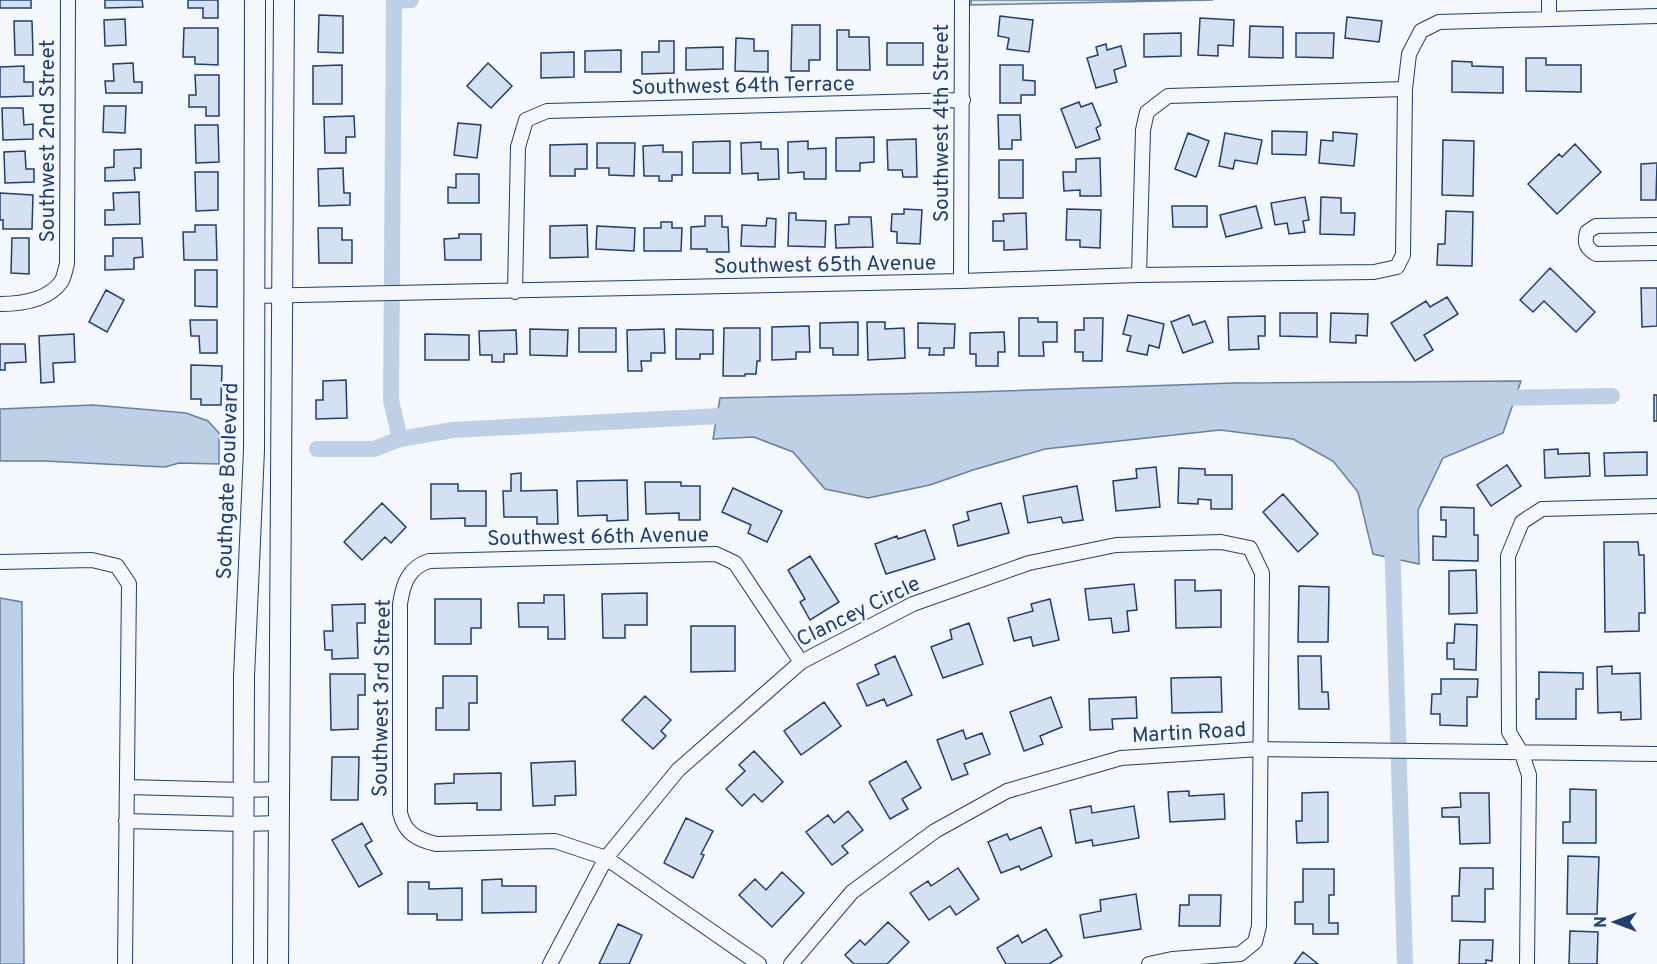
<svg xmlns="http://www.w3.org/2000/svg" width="1657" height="964" font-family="Overpass,sans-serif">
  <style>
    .green { fill: #d7e8df; stroke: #687fa3; stroke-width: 1.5 }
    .water { fill: #bed0e5; stroke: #687fa3; stroke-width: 1.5 }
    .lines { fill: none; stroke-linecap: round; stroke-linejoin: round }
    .canal { stroke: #bed0e5; stroke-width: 16 }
    .building { fill: #d5e0f0; stroke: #1d3f73; stroke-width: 1.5 }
    .street-casing { stroke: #1d3f73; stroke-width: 16 }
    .secondary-casing { stroke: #1d3f73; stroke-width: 22 }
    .street { stroke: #f4f7fb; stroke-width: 14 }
    .secondary { stroke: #f4f7fb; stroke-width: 20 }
    .labels { text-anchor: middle; stroke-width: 4.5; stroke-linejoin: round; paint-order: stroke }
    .street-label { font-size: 21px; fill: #1d3f73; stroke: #f4f7fb }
  </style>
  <rect width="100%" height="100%" fill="#f4f7fb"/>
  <path class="green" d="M971 0H1213L971 5Z"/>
  <path class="water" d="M1521 381 1503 433 1443 458 1418 510 1419 564 1373 554 1358 492 1333 461 1293 439 1220 430 1045 449 973 470 930 485 868 498 825 489 793 452 754 437 713 439 720 398 975 392 1234 383Z
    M93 405 186 413 208 421 219 433V464L179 463 165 467 44 461H0V409Z
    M0 598 22 602 24 964H0Z"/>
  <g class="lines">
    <path class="canal" d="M1494 398 1612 396
      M400 439 391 400 394 1 411 0
      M317 449H374L400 439 453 430 739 415
      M1392 536 1405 964"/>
  </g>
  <path class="building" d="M0 0H31V8H0Z
    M105 0H142L143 7 105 8Z
    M188 0H218V18H203V8H188Z
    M319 15 343 16V53L318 52Z
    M1000 16 1033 20 1029 52 1007 49 1009 38 998 36Z
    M1347 17 1382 21 1379 42 1345 38Z
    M1200 18 1234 20 1233 46 1218 45V56L1198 55Z
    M125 19 126 45 105 46 104 20Z
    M14 21H32L33 55H15Z
    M792 25H820V60H809V71H791Z
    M1250 26 1283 27V58L1249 57Z
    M184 28H218V65L195 64V57H183Z
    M837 30H849V37H869L870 70H837Z
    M1181 33V56L1144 57V34Z
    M1296 33H1334L1333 58 1296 57Z
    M736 38 754 39V51H768V72L735 71Z
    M659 41H674V73L642 74V52H659Z
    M887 43H923V65H887Z
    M1106 44 1107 50 1121 46 1126 66 1114 70 1117 82 1096 88 1087 58 1098 55 1096 47Z
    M723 47V69L686 70V48Z
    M621 50V72H585V51Z
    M574 52V77L541 78V53Z
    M1526 58H1546V65H1581V92L1526 91Z
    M1452 61 1472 62V66L1503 67V93L1452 92Z
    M133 63 134 82H142V93H106L105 81H114L113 64Z
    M488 63 512 86 491 108 467 86Z
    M342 65V104H313V66Z
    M1000 65H1023V80L1035 81V95H1021V103H1000Z
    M24 66V82H33V96L0 97V67Z
    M195 75H219V116H206V107H189V95H196Z
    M1079 102 1081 107 1092 103 1101 125 1096 128 1100 139 1076 148 1061 109Z
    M104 106H126L125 133 103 132Z
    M2 108H23L24 125 33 124V139L3 140Z
    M998 115H1020L1021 140H1012V149H999Z
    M354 116 355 137H346V153H325L324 117Z
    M458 123 481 125 477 158 454 155Z
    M195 125H218L219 162 196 163Z
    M1272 131 1307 132 1306 155 1272 154Z
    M1333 132 1357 134 1354 166 1319 163 1321 140 1333 141Z
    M1188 133 1209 141 1196 177 1175 169Z
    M1225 133 1262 140 1257 164 1235 160 1233 169 1219 166Z
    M874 137V162L860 163V171H836V138Z
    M916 139 917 177H903L902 170H888L887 140Z
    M1443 140 1474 141 1473 196 1442 195Z
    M730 141V173H693V142Z
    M808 141V149L826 148V179H804V172L788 173V142Z
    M761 142V149H778L779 179 758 180V173L742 174 741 143Z
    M597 143H635L634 176 609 175V168H597Z
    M587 144V169H575V176H550V145Z
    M1575 144 1601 172 1557 214 1528 184 1559 154 1562 157Z
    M663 145V152H682V175H672V181H659V176H644L643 146Z
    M141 149V168H134L135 180 105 181V168L114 167V150Z
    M25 151 26 169H34V182L5 183 4 152Z
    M1100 158 1101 196H1080V190L1064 191 1063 172H1076V159Z
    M999 160H1023V198H999Z
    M1657 163 1656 200H1641V164Z
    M343 168 344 193H350V205L319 206 318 169Z
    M195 172H218V210L196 211Z
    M456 174H479V203H448V187L456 188Z
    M139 192 140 224 105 225V210H114L113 193Z
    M0 193 33 195 32 229H3V220H0Z
    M1305 197 1309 220 1303 221 1305 232 1289 234 1287 223 1275 225 1271 203Z
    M1321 197 1341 198V213H1355L1354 235 1320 234Z
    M1172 206H1207V227H1173Z
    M1256 206 1262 228 1226 237 1220 215Z
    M904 209 922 210 920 244 897 243V232L891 231 892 214H904Z
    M1067 209 1101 210 1100 248 1080 247V240H1066Z
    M1446 211 1473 212 1472 266 1437 265 1438 244H1445Z
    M789 213H796V220L826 221 825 247 788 246Z
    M1026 213 1027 249 1004 250V241H993V221H1004L1003 214Z
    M705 216H722V227H728L729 252H707V249H691V227L705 226Z
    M849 217H871L873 247 836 248 835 225 849 224Z
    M767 218 776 219 775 247 741 246 742 225 766 226Z
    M661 222H672V228H682L681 251H644V228H661Z
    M195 225H216L217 260H184L183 232H195Z
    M587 225 588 257 550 258V226Z
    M597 226 635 228 634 251 596 249Z
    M318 228H342V240H352V263H319Z
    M459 234H481V260H445L444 239 459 238Z
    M12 238H29V274L11 273Z
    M113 238H142L143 257 134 258V269L105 270V256H113Z
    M1550 268 1595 312 1576 332 1544 301 1533 312 1520 300Z
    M195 270H217V307L195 306Z
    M1641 288H1657V326L1642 327Z
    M106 290 124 300 107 332 89 322Z
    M1447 297 1458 314 1424 335 1433 350 1415 361 1391 323 1426 301 1430 307Z
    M1280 313H1317V337L1280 336Z
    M1331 313 1368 314 1367 336 1356 335V343L1330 342Z
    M1128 315 1164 324 1159 348 1149 345 1147 355 1127 351 1131 336 1123 334Z
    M1189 315 1193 325 1205 321 1213 342 1183 353 1171 322Z
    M1265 316V336H1258L1259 349 1229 350 1228 317Z
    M1019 318H1038V322H1057V342H1043L1044 356H1019Z
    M1084 318H1103L1102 361H1083V352H1075V330H1084Z
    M190 320H217V353H200L199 336H191Z
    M858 322V355H833V348H820V323Z
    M867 322H885V329L904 328 905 358 868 360Z
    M918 323 955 324 954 348H944V355H929L930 348H918Z
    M809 326 810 352H796V359L772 360V327Z
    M579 328H616V352H579Z
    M724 328H760V361H757L756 374H745V376H723Z
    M530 329 568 330 567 356 530 355Z
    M664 329 665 353H651V361H641L642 371H628L627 330Z
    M676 329 713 330V354H700V359H676Z
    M516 330 517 354H504V362H492V355H480L479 331Z
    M1004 332 1005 352H998V366H976V354H970V333Z
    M74 334 75 362 53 363 54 382 41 383 39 336Z
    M425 334 469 335V360H425Z
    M0 344H25L26 362 5 363V370H0Z
    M191 365 222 366 221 405H201V399H191Z
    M346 380 347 418 316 419V400H323V381Z
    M1654 395H1657V421H1654Z
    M1558 449V454L1589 453 1590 476 1545 478 1544 450Z
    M1647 452V475L1605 476 1604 453Z
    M1507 465 1521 486 1491 506 1477 485Z
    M1156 467 1160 507 1116 511 1113 481 1137 478 1136 469Z
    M1179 468 1205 469V475H1232V509H1211V500L1198 499V504L1178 503Z
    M521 473V491L557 490 558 524H537V517H504L503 491H511V474Z
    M627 480 628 520 607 521V515L578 516 577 481Z
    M645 482H681V486H700V520H679V513L646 514Z
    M431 484H458V491H486V526H465V518L431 519Z
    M1077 486 1083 520 1063 523 1061 517 1028 523 1023 496Z
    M733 488 782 511 767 542 748 533 751 525 722 512Z
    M1283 494 1318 534 1298 552 1263 512Z
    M382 503 406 527 391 543 385 537 362 560 344 542Z
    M1001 503 1009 533 958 546 953 525 969 520 967 512Z
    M1441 507 1474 508V535H1478V561L1433 560V536L1446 537V520H1441Z
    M925 530 935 559 886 574 875 544 897 536 898 539Z
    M1604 542H1638L1639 555H1644L1645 613H1639V631L1605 632Z
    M810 556 839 602 810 620 800 602 805 599 788 570Z
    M1476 570 1477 613 1449 614V571Z
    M1175 580H1195V591L1221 590V627L1176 628Z
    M1134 584 1137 610 1127 611 1129 631 1113 633 1111 618 1089 620 1085 589Z
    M1299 586 1329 587 1328 642H1298Z
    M647 593V625H625V638H603L602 594Z
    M544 595H564L565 639H548V627H519L518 603H544Z
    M435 599H481V628H471V644H435Z
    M1050 599 1059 640 1033 646 1031 637 1014 641 1008 618 1033 611 1031 604Z
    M365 604V623H357L358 658 332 659V650H325L324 631H333L332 605Z
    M969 623 983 664 943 678 931 647 952 639 950 630Z
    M1455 624 1477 625 1476 670 1454 669V659H1447V643H1454Z
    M691 626H735V671L691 672Z
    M895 656 912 695 887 706 884 699 867 706 857 684 879 674 875 665Z
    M1298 656H1321L1322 692H1328L1329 709H1299Z
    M1612 666V674L1640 673 1641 719 1621 720V712L1598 713 1597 667Z
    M1539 672 1583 673V689H1576V719H1536V699H1539Z
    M330 674H365V695H358V729L331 730Z
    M443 676H477V703H469V730H436V708H443Z
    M1221 677 1222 712 1172 713 1171 678Z
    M1441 679H1478L1477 697H1467V726L1440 725V714H1431L1432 694H1441Z
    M645 696 671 720 661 731 666 736 653 749 622 720Z
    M1051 697 1062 727 1040 736 1043 744 1024 751 1010 712Z
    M1136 697 1137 718 1112 719 1113 729 1090 730 1089 699Z
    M824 702 841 726 801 755 784 731Z
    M963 730 966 739 982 733 990 754 964 764 968 774 952 780 937 740Z
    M754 751 783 782 762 802 754 794 742 806 726 789 745 771 739 765Z
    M332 757H359L358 800H331Z
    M575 761 576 795 555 796V805L533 806 531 763Z
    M906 761 921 788 902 799 908 809 890 819 869 782Z
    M501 773V810H477V803L435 804V784L454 783V774Z
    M1570 789 1596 790V843H1563V822H1570Z
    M1189 791V796L1224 794 1225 819 1170 822 1168 792Z
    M1328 792V842L1297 843 1296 821H1302V793Z
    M1460 793H1489L1490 843 1460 844 1459 817H1442V808L1461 807Z
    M1091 806 1092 813 1134 806 1139 838 1093 846 1092 840 1076 843 1070 810Z
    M848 811 863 830 842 846 848 853 832 865 806 832 828 815 834 823Z
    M686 818 713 831 701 854 704 855 693 878 664 863Z
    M362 823 372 841 365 845 382 874 359 887 332 840Z
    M1041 827 1052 856 1021 870 1019 866 1001 873 988 842 1007 834 1010 840Z
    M1568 856 1599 857 1597 914H1567Z
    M958 868 979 899 956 915 950 906 929 920 910 893 928 881 931 886Z
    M1460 868H1493V889H1485V922L1452 921V896H1459Z
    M1303 869H1334V895H1329V923H1338V934H1313V924H1295V902H1303Z
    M782 872 804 893 772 927 739 895 755 879 766 890Z
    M502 879V886H536V912L482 913V880Z
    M408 882H429V889L462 888V920H437V914H408Z
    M1136 894 1141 929 1084 938 1080 915 1101 911 1100 900Z
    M1189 895H1221L1220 926H1179L1180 905H1189Z
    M888 922 909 942 887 964H854L845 955 860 940 865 945Z
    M618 924 642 935 629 964H599Z
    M1046 929 1062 956 1049 964H1006L997 948 1018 935 1022 943Z
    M1570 931 1598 932 1597 964H1569Z
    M1460 940H1493L1492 961 1486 960V964H1459Z
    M1303 952 1318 964H1294Z"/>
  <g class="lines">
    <g class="street-casing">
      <path id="street" d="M1549 18V0
        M1657 225 1596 226 1587 232C1584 243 1586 248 1596 254L1657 253
        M1139 275 1143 130 1147 112 1168 96 1405 89
        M961 281 962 0
        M515 292 518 147 526 120 547 111 963 100
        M253 296 961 281 1139 275 1374 272 1397 267 1403 255 1405 89 1409 54 1421 31 1439 22 1657 16
        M0 304C21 304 47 301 61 282 64 278 65 270 67 264L68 0
        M0 562 92 560 117 566 129 584 125 964
        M127 787 242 790 279 789
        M126 821 242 824 279 823
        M550 964 606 858 678 770 801 662 913 604 1029 563 1116 545 1221 542 1250 548 1262 573 1259 926 1255 942 1240 954 1172 959 1149 964
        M759 964 606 858 555 841 436 844C416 839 405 833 400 813V604C403 584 408 568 429 561L716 554 735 563 801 662
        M791 964 852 892 935 831 1007 791 1121 758 1260 749 1657 754
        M1527 964 1529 775 1522 754 1509 732 1508 556 1522 522 1542 509 1657 506"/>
    </g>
    <g class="secondary-casing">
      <path id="secondary" d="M243 964 244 677 254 450 255 0
        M278 964 284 0"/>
    </g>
    <use href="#street" class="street"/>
    <use href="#secondary" class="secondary"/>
  </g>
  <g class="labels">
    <g class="street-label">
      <text transform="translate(743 85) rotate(-1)" y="7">Southwest 64th Terrace</text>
      <text transform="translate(941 123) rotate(-90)" y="7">Southwest 4th Street</text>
      <text transform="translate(47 141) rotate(-90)" y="7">Southwest 2nd Street</text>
      <text transform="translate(825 264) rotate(-1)" y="7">Southwest 65th Avenue</text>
      <text transform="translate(227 481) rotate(-88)" y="7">Southgate Boulevard</text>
      <text transform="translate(598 536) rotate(-1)" y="7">Southwest 66th Avenue</text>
      <text transform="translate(858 611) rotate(-26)" y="7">Clancey Circle</text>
      <text transform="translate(381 698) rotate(-89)" y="7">Southwest 3rd Street</text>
      <text transform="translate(1189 732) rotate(-3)" y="7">Martin Road</text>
    </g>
  </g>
  <g transform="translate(1615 922) rotate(270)" stroke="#f4f7fb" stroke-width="4.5" paint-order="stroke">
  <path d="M0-4.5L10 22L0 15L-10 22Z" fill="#1d3f73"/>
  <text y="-9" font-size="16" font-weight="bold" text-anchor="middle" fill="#1d3f73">N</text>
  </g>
</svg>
